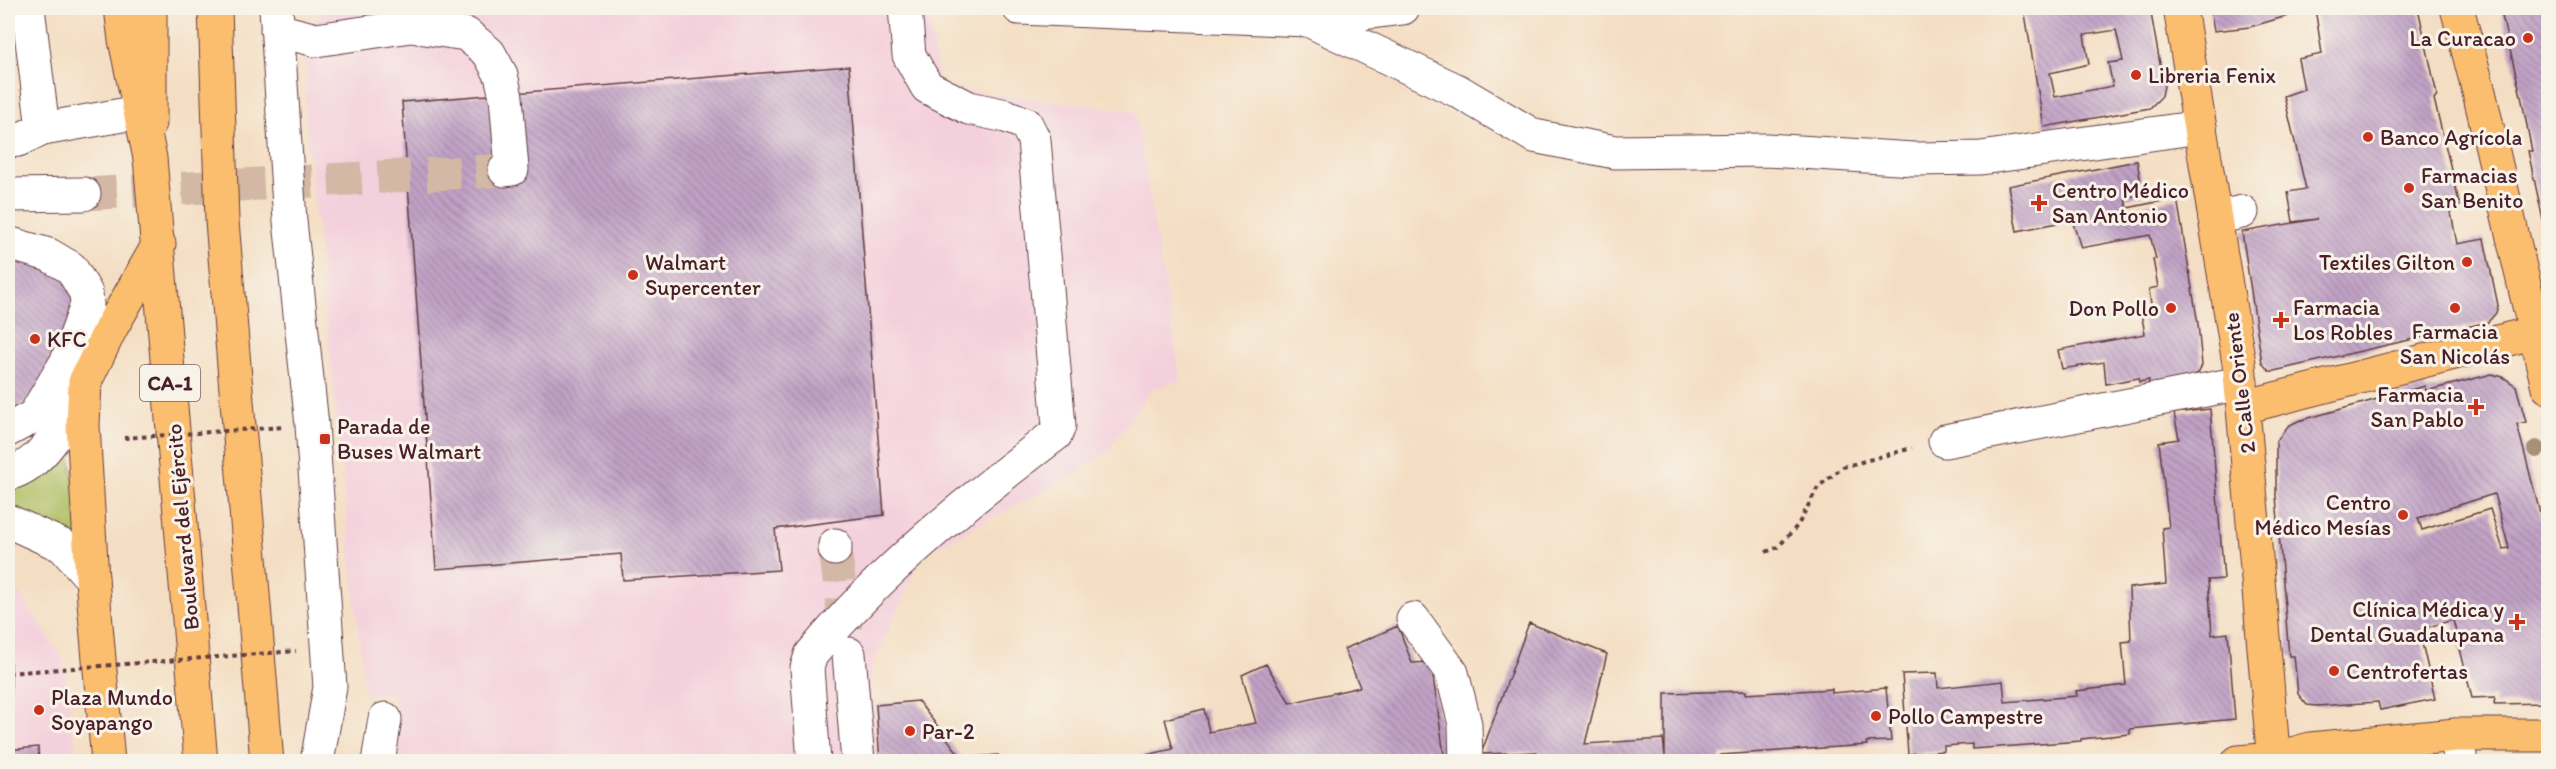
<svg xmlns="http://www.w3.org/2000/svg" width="2556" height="769" font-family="Itim,sans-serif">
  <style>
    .built { fill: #f4cfdc }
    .green { fill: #adbd60; stroke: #7c6e46; stroke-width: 1.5 }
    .building { fill: url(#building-back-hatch); fill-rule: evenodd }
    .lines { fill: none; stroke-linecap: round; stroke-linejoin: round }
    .minor-tunnel { stroke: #d2b8a5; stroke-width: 33; stroke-dasharray: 33 16; stroke-linecap: butt }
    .minor-casing { stroke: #643c42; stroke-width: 35 }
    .major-casing { stroke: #643c42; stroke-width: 35 }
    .highway-casing { stroke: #643c42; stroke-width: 35 }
    .path { stroke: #643c42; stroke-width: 4; stroke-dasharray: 4.5 4.5; stroke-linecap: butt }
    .minor { stroke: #fff; stroke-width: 33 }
    .major { stroke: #fbbe6e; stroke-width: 33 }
    .highway { stroke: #fbbe6e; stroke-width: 33 }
    .path-bridge { stroke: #643c42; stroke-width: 4; stroke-dasharray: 4.5 4.5; stroke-linecap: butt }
    .tree { fill: #a78f78 }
    .poi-dot { fill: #c8321e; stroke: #f7f3e8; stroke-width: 2 }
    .labels { text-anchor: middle; stroke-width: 6; stroke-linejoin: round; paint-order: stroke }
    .shield { fill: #f7f3e8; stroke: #7e5f64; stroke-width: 1.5 }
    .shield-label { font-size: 21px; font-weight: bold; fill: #4a1f2b }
    .poi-label { font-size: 22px; fill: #4a1f2b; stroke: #f7f3e8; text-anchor: start }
    .street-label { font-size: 22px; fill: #4a1f2b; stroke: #f7f3e8 }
  </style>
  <defs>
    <pattern id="building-back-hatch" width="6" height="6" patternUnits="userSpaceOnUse" patternTransform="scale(1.5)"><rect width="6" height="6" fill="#c1a2c6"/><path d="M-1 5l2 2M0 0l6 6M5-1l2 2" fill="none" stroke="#9f83a1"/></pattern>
  </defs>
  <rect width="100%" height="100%" fill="#f7f3e8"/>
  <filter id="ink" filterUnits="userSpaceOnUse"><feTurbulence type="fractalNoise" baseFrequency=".0167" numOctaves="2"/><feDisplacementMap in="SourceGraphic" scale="12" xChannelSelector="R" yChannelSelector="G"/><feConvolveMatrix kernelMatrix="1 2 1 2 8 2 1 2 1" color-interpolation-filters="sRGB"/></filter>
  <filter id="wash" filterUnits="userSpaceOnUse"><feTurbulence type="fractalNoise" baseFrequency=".008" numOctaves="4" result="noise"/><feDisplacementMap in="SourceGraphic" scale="24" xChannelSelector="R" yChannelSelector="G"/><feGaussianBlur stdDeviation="1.35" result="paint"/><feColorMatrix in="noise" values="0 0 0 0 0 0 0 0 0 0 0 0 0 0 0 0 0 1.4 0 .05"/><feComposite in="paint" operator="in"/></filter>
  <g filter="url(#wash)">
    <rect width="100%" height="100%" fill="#f4dec3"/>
    <path class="built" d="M324 8H927L939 82 958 90 1135 111 1181 381 1151 389 1108 451 1071 477 922 554 871 670 879 761H400L394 691 365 694 305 112 307 44 313 23Z
      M8 587 19 593 62 658 78 761H8Z"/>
    <path class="green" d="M64 423 92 579 8 521V474Z"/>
    <g id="blocks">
      <path class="building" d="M2024 8H2150L2164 86 2162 96 2150 108 2044 127ZM2116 30 2123 61 2108 63 2113 86 2055 97 2050 73 2089 64 2084 35Z
        M2210 8H2314L2250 27 2214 31Z
        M2315 8H2418L2437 95 2434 99 2460 206 2450 208 2457 244 2484 239 2498 305 2496 313 2488 322 2274 371H2269L2262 363 2242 232 2317 219 2293 222 2288 192 2306 189 2284 96 2304 89 2298 59 2322 54Z
        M2500 8H2548V243L2528 151H2532L2521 96Z
        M849 66 884 515 775 529 779 570 623 580 621 554 436 569 402 102Z
        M2137 161 2143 194 2125 198 2127 208 2177 198 2198 324 2202 365 2199 372 2191 378 2148 385 2149 380 2139 382 2138 378 2106 384 2104 362 2062 369 2058 350 2145 334 2141 312 2151 304 2149 289 2158 287 2153 259H2156L2150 235 2081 248 2072 220 2017 231 2008 186Z
        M8 254 58 271 79 300 48 377 17 409 8 413Z
        M2492 374 2503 377 2516 386 2526 422 2517 424 2548 544V703L2494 704 2495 697 2472 698 2453 620 2419 630 2435 699 2380 710 2378 702 2317 706 2307 705 2298 694 2294 656H2289L2276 496V442L2288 426 2298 421 2425 386 2426 391ZM2494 494 2509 548 2503 549 2490 509 2422 530 2418 518Z
        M2210 409 2224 579 2208 580 2212 635 2228 633 2235 719 2130 729V734L2081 739V741L1972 749V744L1944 746V751L1908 754 1902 674 1937 673 1938 688 2003 681 2005 702 2077 696 2076 691 2126 685 2122 642 2131 641 2129 588 2166 584 2162 528 2169 527 2159 442 2179 439 2174 413Z
        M1529 623 1607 654 1585 744 1663 739 1665 756V693L1746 691V694L1832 689V693L1886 688 1891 741 1866 742 1867 745 1720 755V762H1538L1537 752 1481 754Z
        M1398 626 1412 663 1431 662 1445 762H1115L1173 749 1165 719 1204 709 1209 732 1256 723 1242 675 1266 664 1290 703 1360 687 1344 649Z
        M8 656 11 665V686L8 698Z
        M918 701 962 758 998 755 999 762H880L876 705Z
        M38 747 39 762H8V750Z"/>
    </g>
  </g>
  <g filter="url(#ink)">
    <use href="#blocks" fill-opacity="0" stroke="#643c42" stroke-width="1.5"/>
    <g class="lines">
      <path class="minor-tunnel" d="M84 194 505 170
        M835 549 847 640"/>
      <g class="minor-casing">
        <path id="minor" d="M28 8 43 129 139 112
          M276 8 290 221 312 425 330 687 317 762
          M1019 8 1308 20 1403 8
          M1308 20 1458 91 1534 136 1615 152 1766 150 1914 159 1981 158 2200 127
          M277 30 316 40 411 26 466 34 489 53 501 75 506 97 512 169 505 170
          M8 141 18 140 43 129
          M8 195 84 194
          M2215 218 2242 212
          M8 243 49 255 71 268 86 293 87 305 67 361 34 416 8 430
          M1945 441 2241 383
          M8 474C47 464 67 416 85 382
          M8 521 63 546 92 579
          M835 545V549
          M1413 619 1452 673 1465 724 1466 762
          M849 654 858 762
          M2456 735 2461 762
          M378 762 385 719
          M814 762 807 668 811 655C882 569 969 500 1056 434L1059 426 1034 140 1026 124 1006 116 969 108 927 87 909 55 905 8"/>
      </g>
      <g class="major-casing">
        <path id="major" d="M2180 8 2239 363 2274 762
          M2457 8 2479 92 2548 387
          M150 123V8
          M2244 407 2536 332
          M2238 762 2274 759 2310 749 2456 735H2548"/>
      </g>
      <g class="highway-casing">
        <path id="highway" d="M121 8 125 40 150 158 201 762
          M215 8 222 221 267 762
          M108 762 92 579 83 425 85 382 111 328 159 244"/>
      </g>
      <path class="path" d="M1766 552 1778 547 1798 525 1818 487 1843 467 1912 448"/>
      <use href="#minor" class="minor"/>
      <use href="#major" class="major"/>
      <use href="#highway" class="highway"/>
      <path class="path-bridge" d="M124 438 283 427
        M8 673 296 651"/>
    </g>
    <circle class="tree" cx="2536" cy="449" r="9"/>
  </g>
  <g class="poi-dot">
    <circle cx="2528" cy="38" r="6"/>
    <circle cx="2136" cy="75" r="6"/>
    <circle cx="2368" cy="137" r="6"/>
    <circle cx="2409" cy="188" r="6"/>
    <path d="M2036 194h6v6h6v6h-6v6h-6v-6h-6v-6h6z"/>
    <circle cx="2467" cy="262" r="6"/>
    <circle cx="633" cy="275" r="6"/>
    <circle cx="2171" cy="308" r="6"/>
    <circle cx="2455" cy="308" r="6"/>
    <path d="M2278 311h6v6h6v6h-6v6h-6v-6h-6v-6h6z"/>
    <circle cx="35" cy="339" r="6"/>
    <path d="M2473 398h6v6h6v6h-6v6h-6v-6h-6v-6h6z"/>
    <rect x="319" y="433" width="12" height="12" rx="3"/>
    <circle cx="2403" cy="515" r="6"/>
    <path d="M2514 613h6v6h6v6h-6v6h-6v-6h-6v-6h6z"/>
    <circle cx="2334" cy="671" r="6"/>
    <circle cx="39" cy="710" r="6"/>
    <circle cx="1876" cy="716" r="6"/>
    <circle cx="910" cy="731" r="6"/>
  </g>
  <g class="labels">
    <rect class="shield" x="140" y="365" width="60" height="36" rx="4.5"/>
    <g class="shield-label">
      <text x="170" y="390">CA-1</text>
    </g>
    <g class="poi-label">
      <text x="2516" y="46" text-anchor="end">La Curacao</text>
      <text x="2148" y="83">Libreria Fenix</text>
      <text x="2380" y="145">Banco Agrícola</text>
      <text x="2421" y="183">Farmacias<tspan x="2421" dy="25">San Benito</tspan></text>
      <text x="2052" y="198">Centro Médico<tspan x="2052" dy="25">San Antonio</tspan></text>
      <text x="645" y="270">Walmart<tspan x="645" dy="25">Supercenter</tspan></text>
      <text x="2455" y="270" text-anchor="end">Textiles Gilton</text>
      <text x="2293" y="315">Farmacia<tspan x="2293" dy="25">Los Robles</tspan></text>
      <text x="2159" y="316" text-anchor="end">Don Pollo</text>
      <text x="2455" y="339" text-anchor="middle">Farmacia<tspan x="2455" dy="25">San Nicolás</tspan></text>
      <text x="47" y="347">KFC</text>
      <text x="2464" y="402" text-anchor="end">Farmacia<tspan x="2464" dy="25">San Pablo</tspan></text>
      <text x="337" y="434">Parada de<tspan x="337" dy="25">Buses Walmart</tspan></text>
      <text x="2391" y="510" text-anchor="end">Centro<tspan x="2391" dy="25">Médico Mesías</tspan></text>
      <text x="2504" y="617" text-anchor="end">Clínica Médica y<tspan x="2504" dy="25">Dental Guadalupana</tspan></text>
      <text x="2346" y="679">Centrofertas</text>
      <text x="51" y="705">Plaza Mundo<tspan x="51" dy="25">Soyapango</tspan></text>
      <text x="1888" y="724">Pollo Campestre</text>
      <text x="922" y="739">Par-2</text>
    </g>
    <g class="street-label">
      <text transform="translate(2239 383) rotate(-97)" y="8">2 Calle Oriente</text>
      <text transform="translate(182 527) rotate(-95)" y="8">Boulevard del Ejército</text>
    </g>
  </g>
  <rect width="2556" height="769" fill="none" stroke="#f7f3e8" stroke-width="30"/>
</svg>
